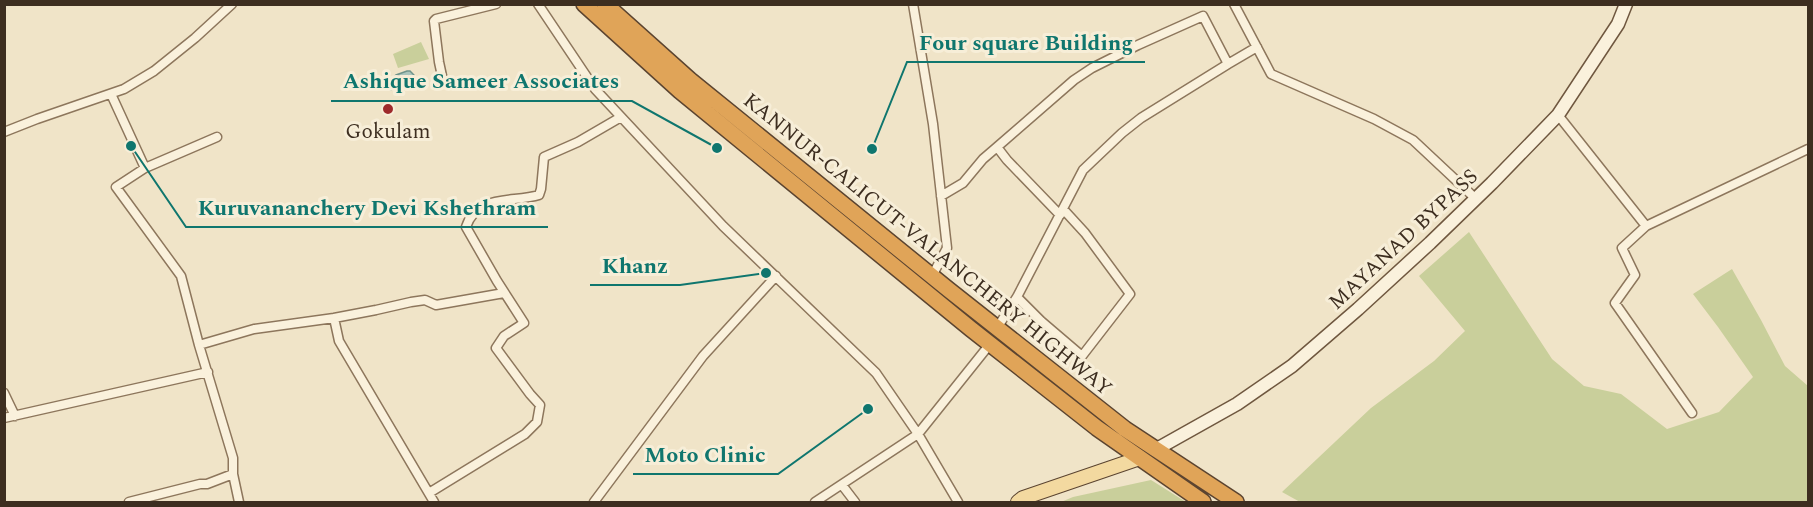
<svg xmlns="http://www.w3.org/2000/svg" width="1813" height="507" font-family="Spectral,serif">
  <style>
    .green { fill: #c9cf9b }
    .water { fill: #a9c4bc; stroke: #6f938a; stroke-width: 1.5 }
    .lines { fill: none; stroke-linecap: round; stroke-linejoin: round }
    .street-casing { stroke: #8d765c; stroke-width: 11 }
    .secondary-casing { stroke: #6f573f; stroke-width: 15 }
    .primary-casing { stroke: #5b4430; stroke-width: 16 }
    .highway-casing { stroke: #5b4430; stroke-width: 18 }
    .street { stroke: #faf1dc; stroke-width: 8 }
    .secondary { stroke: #faf1dc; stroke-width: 12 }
    .primary { stroke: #f3d9a0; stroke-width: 14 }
    .highway { stroke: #e0a458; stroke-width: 15 }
    .poi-dot { fill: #9e2a2b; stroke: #f7eed8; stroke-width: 2 }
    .labels { text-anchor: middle; stroke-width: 6; stroke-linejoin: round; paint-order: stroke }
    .poi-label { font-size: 21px; fill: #3d2e20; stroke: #f7eed8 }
    .street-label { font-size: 21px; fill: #3d2e20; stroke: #f7eed8 }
    .leader { fill: none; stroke: #0f766e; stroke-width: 2 }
    .callout-dot { fill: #0f766e; stroke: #f7eed8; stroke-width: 2 }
    .callout-label { font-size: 22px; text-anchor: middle; font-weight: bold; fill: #0f766e; stroke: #f7eed8; stroke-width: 6; stroke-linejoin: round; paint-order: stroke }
  </style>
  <rect width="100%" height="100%" fill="#f0e4c8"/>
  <path class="green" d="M421 42 429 59 398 68 393 54Z
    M1469 232 1552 359 1584 386 1621 394 1667 429 1719 412 1753 377 1718 327 1693 294 1732 269 1761 320 1785 366 1808 386V502H1300L1282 492 1371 408 1434 361 1465 331 1419 276Z
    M1151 480 1186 502H1061L1073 497Z"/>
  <path class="water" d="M407 71H410L414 75 415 80 407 86 389 90 388 82 396 75Z"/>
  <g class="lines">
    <g class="street-casing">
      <path id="street" d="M538 4 595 89 723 226 876 373 918 434 958 502
        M913 4 933 124 947 248 932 276
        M1234 4 1271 74 1374 119 1413 140 1476 199
        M1228 64 1257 47
        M442 76 439 62 434 21 436 19 496 4
        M111 94 145 168 116 187 181 276 199 345 233 458V474L207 484H200L129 502
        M1558 115 1646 226 1622 248 1635 275 1615 303 1692 413
        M4 132 37 119 124 89 154 71 195 38 232 4
        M145 168 217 137
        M941 196 963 183 983 159 997 147
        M1646 226 1808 149
        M1017 297 1041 321 1082 356 1130 294 1085 233 1063 209
        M997 328 1017 297 1083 170 1122 133 1141 118 1228 64 1203 16 1138 45 1092 68 1074 80 997 147 1007 160 1060 215
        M199 345 254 329 334 318
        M4 393 15 416
        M4 418 208 372
        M233 474 239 502
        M842 485 855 502
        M429 493 525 434 537 422 540 405 530 394 496 348 504 336 524 323 497 281 466 227C477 194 512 203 539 195L541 189 544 157 578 142 621 117
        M434 502 339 341 334 318 376 310 411 302 425 300 436 305 504 293
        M594 502 703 356 776 276
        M815 502 918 434 990 344"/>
    </g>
    <g class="secondary-casing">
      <path id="secondary" d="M1155 450 1237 404 1292 366 1358 309 1430 243 1492 183 1558 115 1618 24 1626 4"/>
    </g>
    <g class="primary-casing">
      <path id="primary" d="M1018 502 1023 498 1140 458"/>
    </g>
    <g class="highway-casing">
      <path id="highway" d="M584 4 680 91 971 329 1097 428 1203 502
        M605 4 690 80 949 290 1125 429 1236 502"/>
    </g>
    <use href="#street" class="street"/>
    <use href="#secondary" class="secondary"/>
    <use href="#primary" class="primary"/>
    <use href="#highway" class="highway"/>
  </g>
  <circle class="poi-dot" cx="388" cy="109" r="6"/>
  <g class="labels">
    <g class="poi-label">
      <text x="388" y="138">Gokulam</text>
    </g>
    <g class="street-label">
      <text transform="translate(1403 239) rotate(-43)" y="7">MAYANAD BYPASS</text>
      <text transform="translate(928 244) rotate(39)" y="7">KANNUR-CALICUT-VALANCHERY HIGHWAY</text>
    </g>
  </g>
  <path class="leader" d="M872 149L907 62H1145M717 148L632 101H331M131 146L186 227H548M766 273L680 285H590M868 409L778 474H633"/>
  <g class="callout-dot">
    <circle cx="872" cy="149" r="6"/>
    <circle cx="717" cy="148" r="6"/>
    <circle cx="131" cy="146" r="6"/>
    <circle cx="766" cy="273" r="6"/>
    <circle cx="868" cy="409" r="6"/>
  </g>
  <g class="callout-label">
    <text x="1026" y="50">Four square Building</text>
    <text x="481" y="88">Ashique Sameer Associates</text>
    <text x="367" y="215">Kuruvananchery Devi Kshethram</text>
    <text x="635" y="273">Khanz</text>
    <text x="705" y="462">Moto Clinic</text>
  </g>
  <rect width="1813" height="507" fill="none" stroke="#3d2e20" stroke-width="12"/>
</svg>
